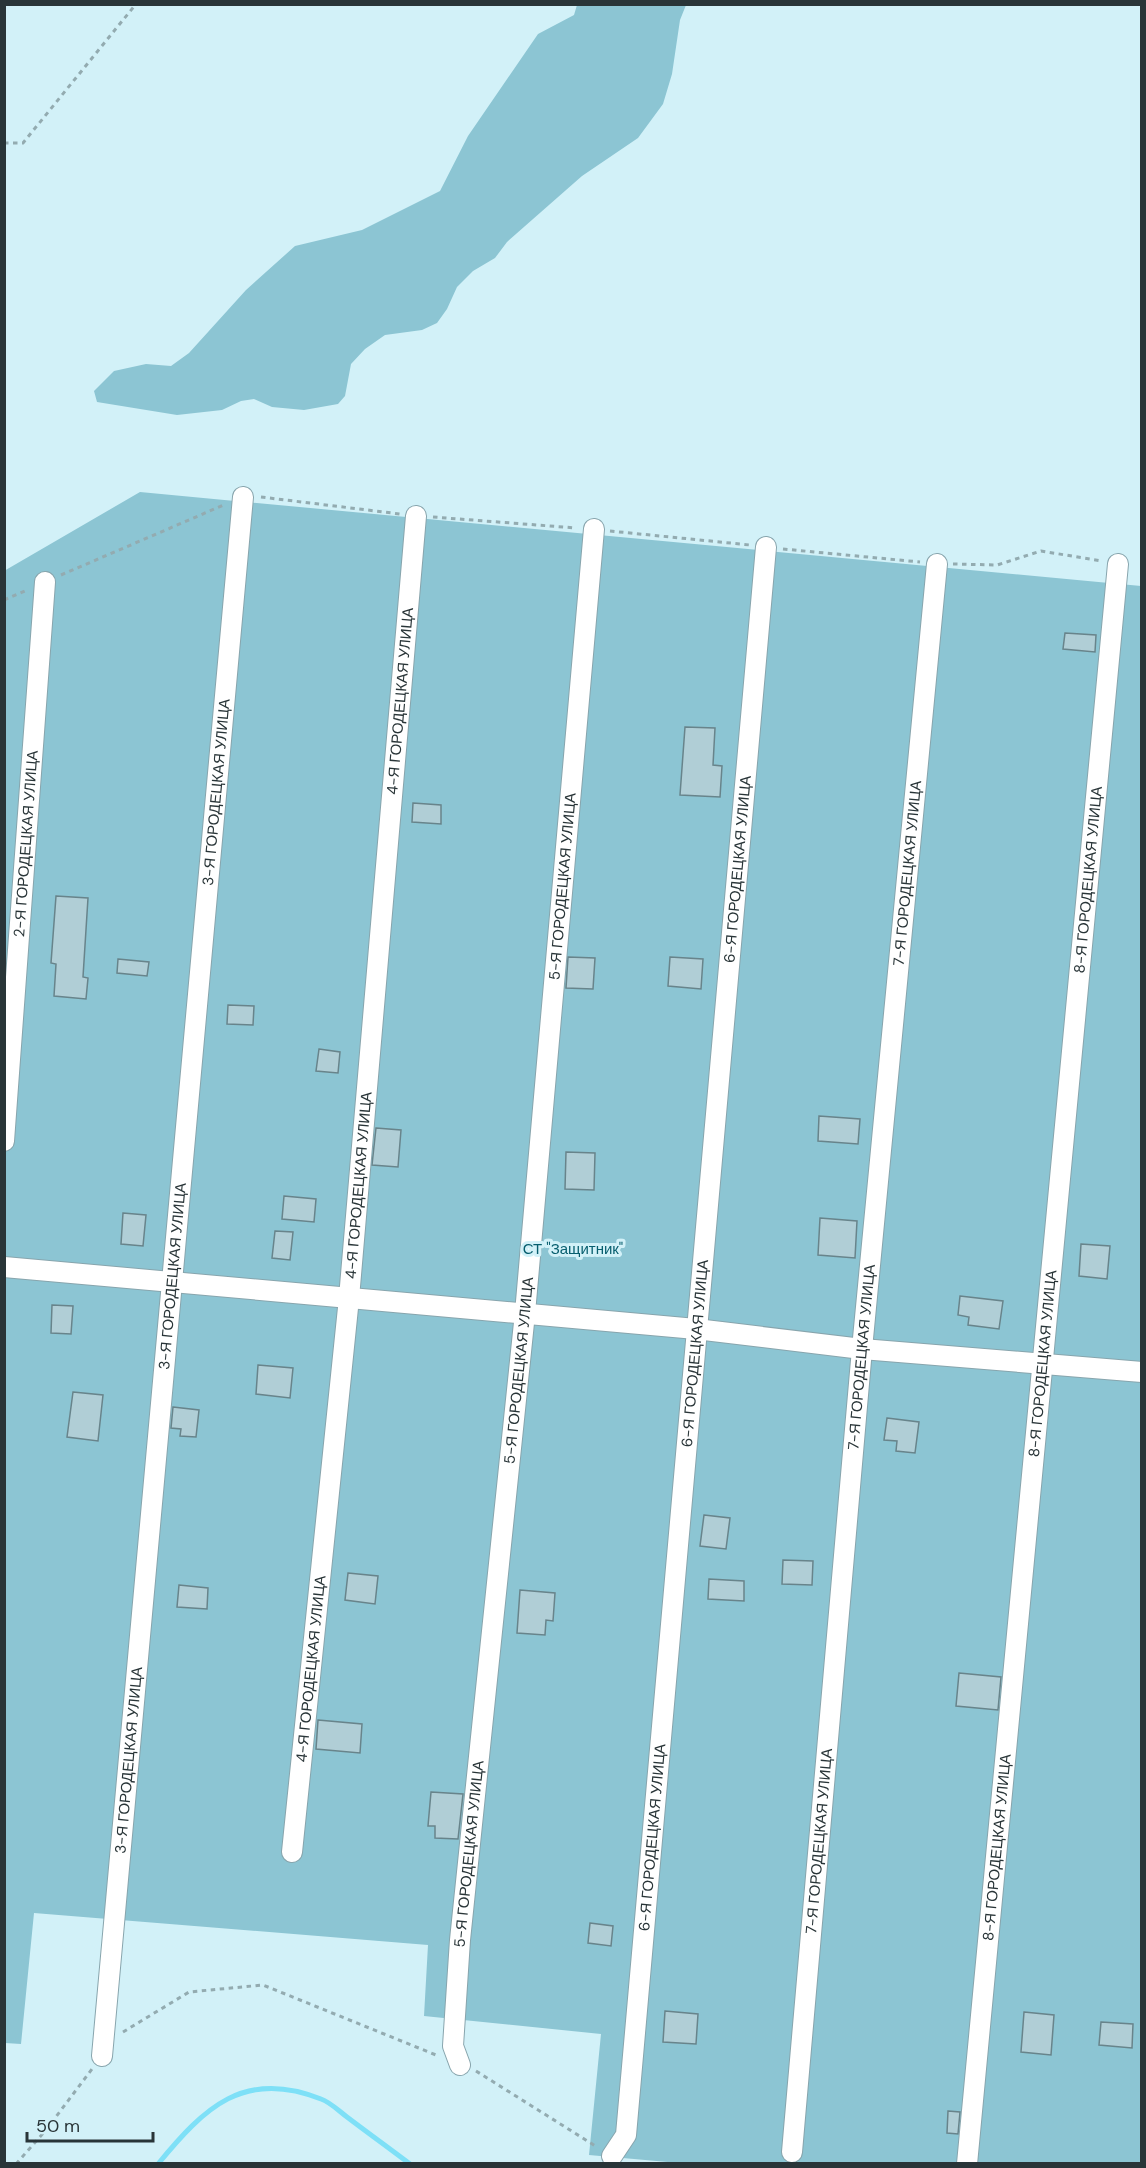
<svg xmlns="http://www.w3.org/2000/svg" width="1146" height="2168" font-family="'DM Sans',sans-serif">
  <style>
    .green { fill: #8cc5d3 }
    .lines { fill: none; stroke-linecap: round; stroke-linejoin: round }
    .stream { stroke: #7ee0f7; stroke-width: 5 }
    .building { fill: #b0ced6; stroke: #68848b; stroke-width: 1.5 }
    .minor-casing { stroke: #88a5ad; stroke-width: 22 }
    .path { stroke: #93abb0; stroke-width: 3; stroke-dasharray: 4.5 4.5; stroke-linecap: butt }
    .minor { stroke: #fff; stroke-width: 20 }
    .labels { text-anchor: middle; stroke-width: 6; stroke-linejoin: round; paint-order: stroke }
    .street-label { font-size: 15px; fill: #293538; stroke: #d2f1f8 }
    .park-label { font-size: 15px; fill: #075e6e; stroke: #d2f1f8 }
  </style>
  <rect width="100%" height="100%" fill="#d2f1f8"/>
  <path class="green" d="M577 5H686L680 20 672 74 663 104 638 138 582 176 507 242 495 258 473 271 457 287 447 309 437 323 422 330 385 335 365 349 351 364 345 396 338 404 304 410 272 407 254 399 241 401 222 410 177 415 97 402 94 391 114 371 146 364 171 366 189 353 246 290 295 246 362 230 440 191 468 136 538 34 574 15Z
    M140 492 1141 586V2163L690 2164 589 2155 601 2034 424 2016 428 1945 34 1913 21 2044 5 2043 4 571Z"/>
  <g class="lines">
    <path class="stream" d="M158 2164C204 2108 244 2068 321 2099 330 2102 339 2111 347 2117 368 2133 389 2148 410 2164"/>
  </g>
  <path class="building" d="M1065 633 1096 635 1095 652 1063 649Z
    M685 727 715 728 713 765 722 766 720 797 680 795Z
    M413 803 441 805V824L412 822Z
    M56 896 88 898 83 977 88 978 86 999 54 996 56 964 51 963Z
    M568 957 595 958 593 989 566 988Z
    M670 957 703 959 701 989 668 986Z
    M118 959 149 962 147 976 117 973Z
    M228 1005 254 1006 253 1025 227 1024Z
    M319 1049 340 1052 338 1073 316 1071Z
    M819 1116 860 1119 858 1144 818 1141Z
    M376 1128 401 1130 398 1167 372 1165Z
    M566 1152 595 1153 594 1190 565 1189Z
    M284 1196 316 1199 314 1222 282 1219Z
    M123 1213 146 1215 143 1246 121 1244Z
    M820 1218 857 1221 855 1258 818 1255Z
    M275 1231 293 1232 290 1260 272 1258Z
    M1081 1244 1110 1246 1107 1279 1079 1276Z
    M960 1296 1003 1301 999 1329 968 1325 969 1317 958 1315Z
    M52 1305 73 1306 71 1334 51 1333Z
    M258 1365 293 1368 290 1398 256 1394Z
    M73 1392 103 1395 98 1441 67 1437Z
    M173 1407 199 1410 196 1437 180 1436 181 1429 171 1428Z
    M887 1418 919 1422 915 1453 896 1451 897 1441 884 1440Z
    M704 1515 730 1518 726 1549 700 1546Z
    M783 1560 813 1561 812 1585 782 1584Z
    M348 1573 378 1576 375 1604 345 1600Z
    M709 1579 744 1581V1601L708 1599Z
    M179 1585 208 1588 207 1609 177 1607Z
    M520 1590 555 1593 553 1621 546 1620 545 1635 517 1633Z
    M959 1673 1001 1677 998 1710 956 1706Z
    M318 1720 362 1724 360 1753 316 1749Z
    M431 1792 463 1794 458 1839 435 1838V1826H428Z
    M590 1923 613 1926 611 1946 588 1943Z
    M665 2011 698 2014 696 2044 663 2042Z
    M1024 2012 1054 2015 1051 2055 1021 2052Z
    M1101 2022 1133 2024 1132 2048 1099 2045Z
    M948 2111 960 2112 958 2134 947 2133Z"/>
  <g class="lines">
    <g class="minor-casing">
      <g id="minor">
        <path id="s1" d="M4 1141 45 582"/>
        <path d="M4 1267 696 1329 862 1349 1142 1372"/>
        <path id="s2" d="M292 1852 349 1298 416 516"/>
        <path id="s3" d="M102 2056 243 497"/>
        <path id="s4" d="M460 2065 453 2046 460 1940 525 1313 594 529"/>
        <path id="s5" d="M792 2152 862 1349 937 564"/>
        <path id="s6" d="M612 2156 626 2135 766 547"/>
        <path id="s7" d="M967 2164 1118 564"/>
      </g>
    </g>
    <path class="path" d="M4 143H23L136 4
      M261 497 400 514
      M433 517 576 528
      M610 531 750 545
      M783 549 920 562
      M953 564 997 565 1041 551 1102 561
      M61 575 226 504
      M4 600 27 590
      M123 2032 189 1992 263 1985 436 2055
      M476 2071 597 2147
      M16 2164 46 2130 92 2069"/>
    <use href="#minor" class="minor"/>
  </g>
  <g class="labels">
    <g class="street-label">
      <text dy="5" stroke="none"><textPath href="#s2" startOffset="1156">4-Я ГОРОДЕЦКАЯ УЛИЦА</textPath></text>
      <text dy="5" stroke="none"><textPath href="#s3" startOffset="1269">3-Я ГОРОДЕЦКАЯ УЛИЦА</textPath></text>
      <text dy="5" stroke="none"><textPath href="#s1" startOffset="298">2-Я ГОРОДЕЦКАЯ УЛИЦА</textPath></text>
      <text dy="5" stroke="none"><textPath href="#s6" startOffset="1296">6-Я ГОРОДЕЦКАЯ УЛИЦА</textPath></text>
      <text dy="5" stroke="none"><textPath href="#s5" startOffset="1284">7-Я ГОРОДЕЦКАЯ УЛИЦА</textPath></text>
      <text dy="5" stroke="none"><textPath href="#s7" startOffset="1290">8-Я ГОРОДЕЦКАЯ УЛИЦА</textPath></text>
      <text dy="5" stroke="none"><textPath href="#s4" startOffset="1185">5-Я ГОРОДЕЦКАЯ УЛИЦА</textPath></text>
      <text dy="5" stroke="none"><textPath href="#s2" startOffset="670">4-Я ГОРОДЕЦКАЯ УЛИЦА</textPath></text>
      <text dy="5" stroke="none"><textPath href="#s3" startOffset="783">3-Я ГОРОДЕЦКАЯ УЛИЦА</textPath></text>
      <text dy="5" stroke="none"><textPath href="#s6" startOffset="810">6-Я ГОРОДЕЦКАЯ УЛИЦА</textPath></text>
      <text dy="5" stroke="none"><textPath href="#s5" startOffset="798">7-Я ГОРОДЕЦКАЯ УЛИЦА</textPath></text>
      <text dy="5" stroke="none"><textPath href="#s7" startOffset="804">8-Я ГОРОДЕЦКАЯ УЛИЦА</textPath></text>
      <text dy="5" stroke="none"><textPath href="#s4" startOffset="699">5-Я ГОРОДЕЦКАЯ УЛИЦА</textPath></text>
      <text dy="5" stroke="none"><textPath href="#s2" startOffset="184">4-Я ГОРОДЕЦКАЯ УЛИЦА</textPath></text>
      <text dy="5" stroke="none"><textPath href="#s3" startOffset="297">3-Я ГОРОДЕЦКАЯ УЛИЦА</textPath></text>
      <text dy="5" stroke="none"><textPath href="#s6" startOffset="324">6-Я ГОРОДЕЦКАЯ УЛИЦА</textPath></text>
      <text dy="5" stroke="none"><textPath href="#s5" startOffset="312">7-Я ГОРОДЕЦКАЯ УЛИЦА</textPath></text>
      <text dy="5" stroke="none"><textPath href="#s7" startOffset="318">8-Я ГОРОДЕЦКАЯ УЛИЦА</textPath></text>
      <text dy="5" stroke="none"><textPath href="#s4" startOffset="213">5-Я ГОРОДЕЦКАЯ УЛИЦА</textPath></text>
    </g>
    <g class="park-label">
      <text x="573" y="1254">СТ "Защитник"</text>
    </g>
  </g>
  <rect width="1146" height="2168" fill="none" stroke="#293538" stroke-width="12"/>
  <path d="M27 2132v9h126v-9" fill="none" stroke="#293538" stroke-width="3"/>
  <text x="36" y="2132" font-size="18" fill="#293538" stroke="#d2f1f8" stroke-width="4.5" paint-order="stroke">50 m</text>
</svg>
